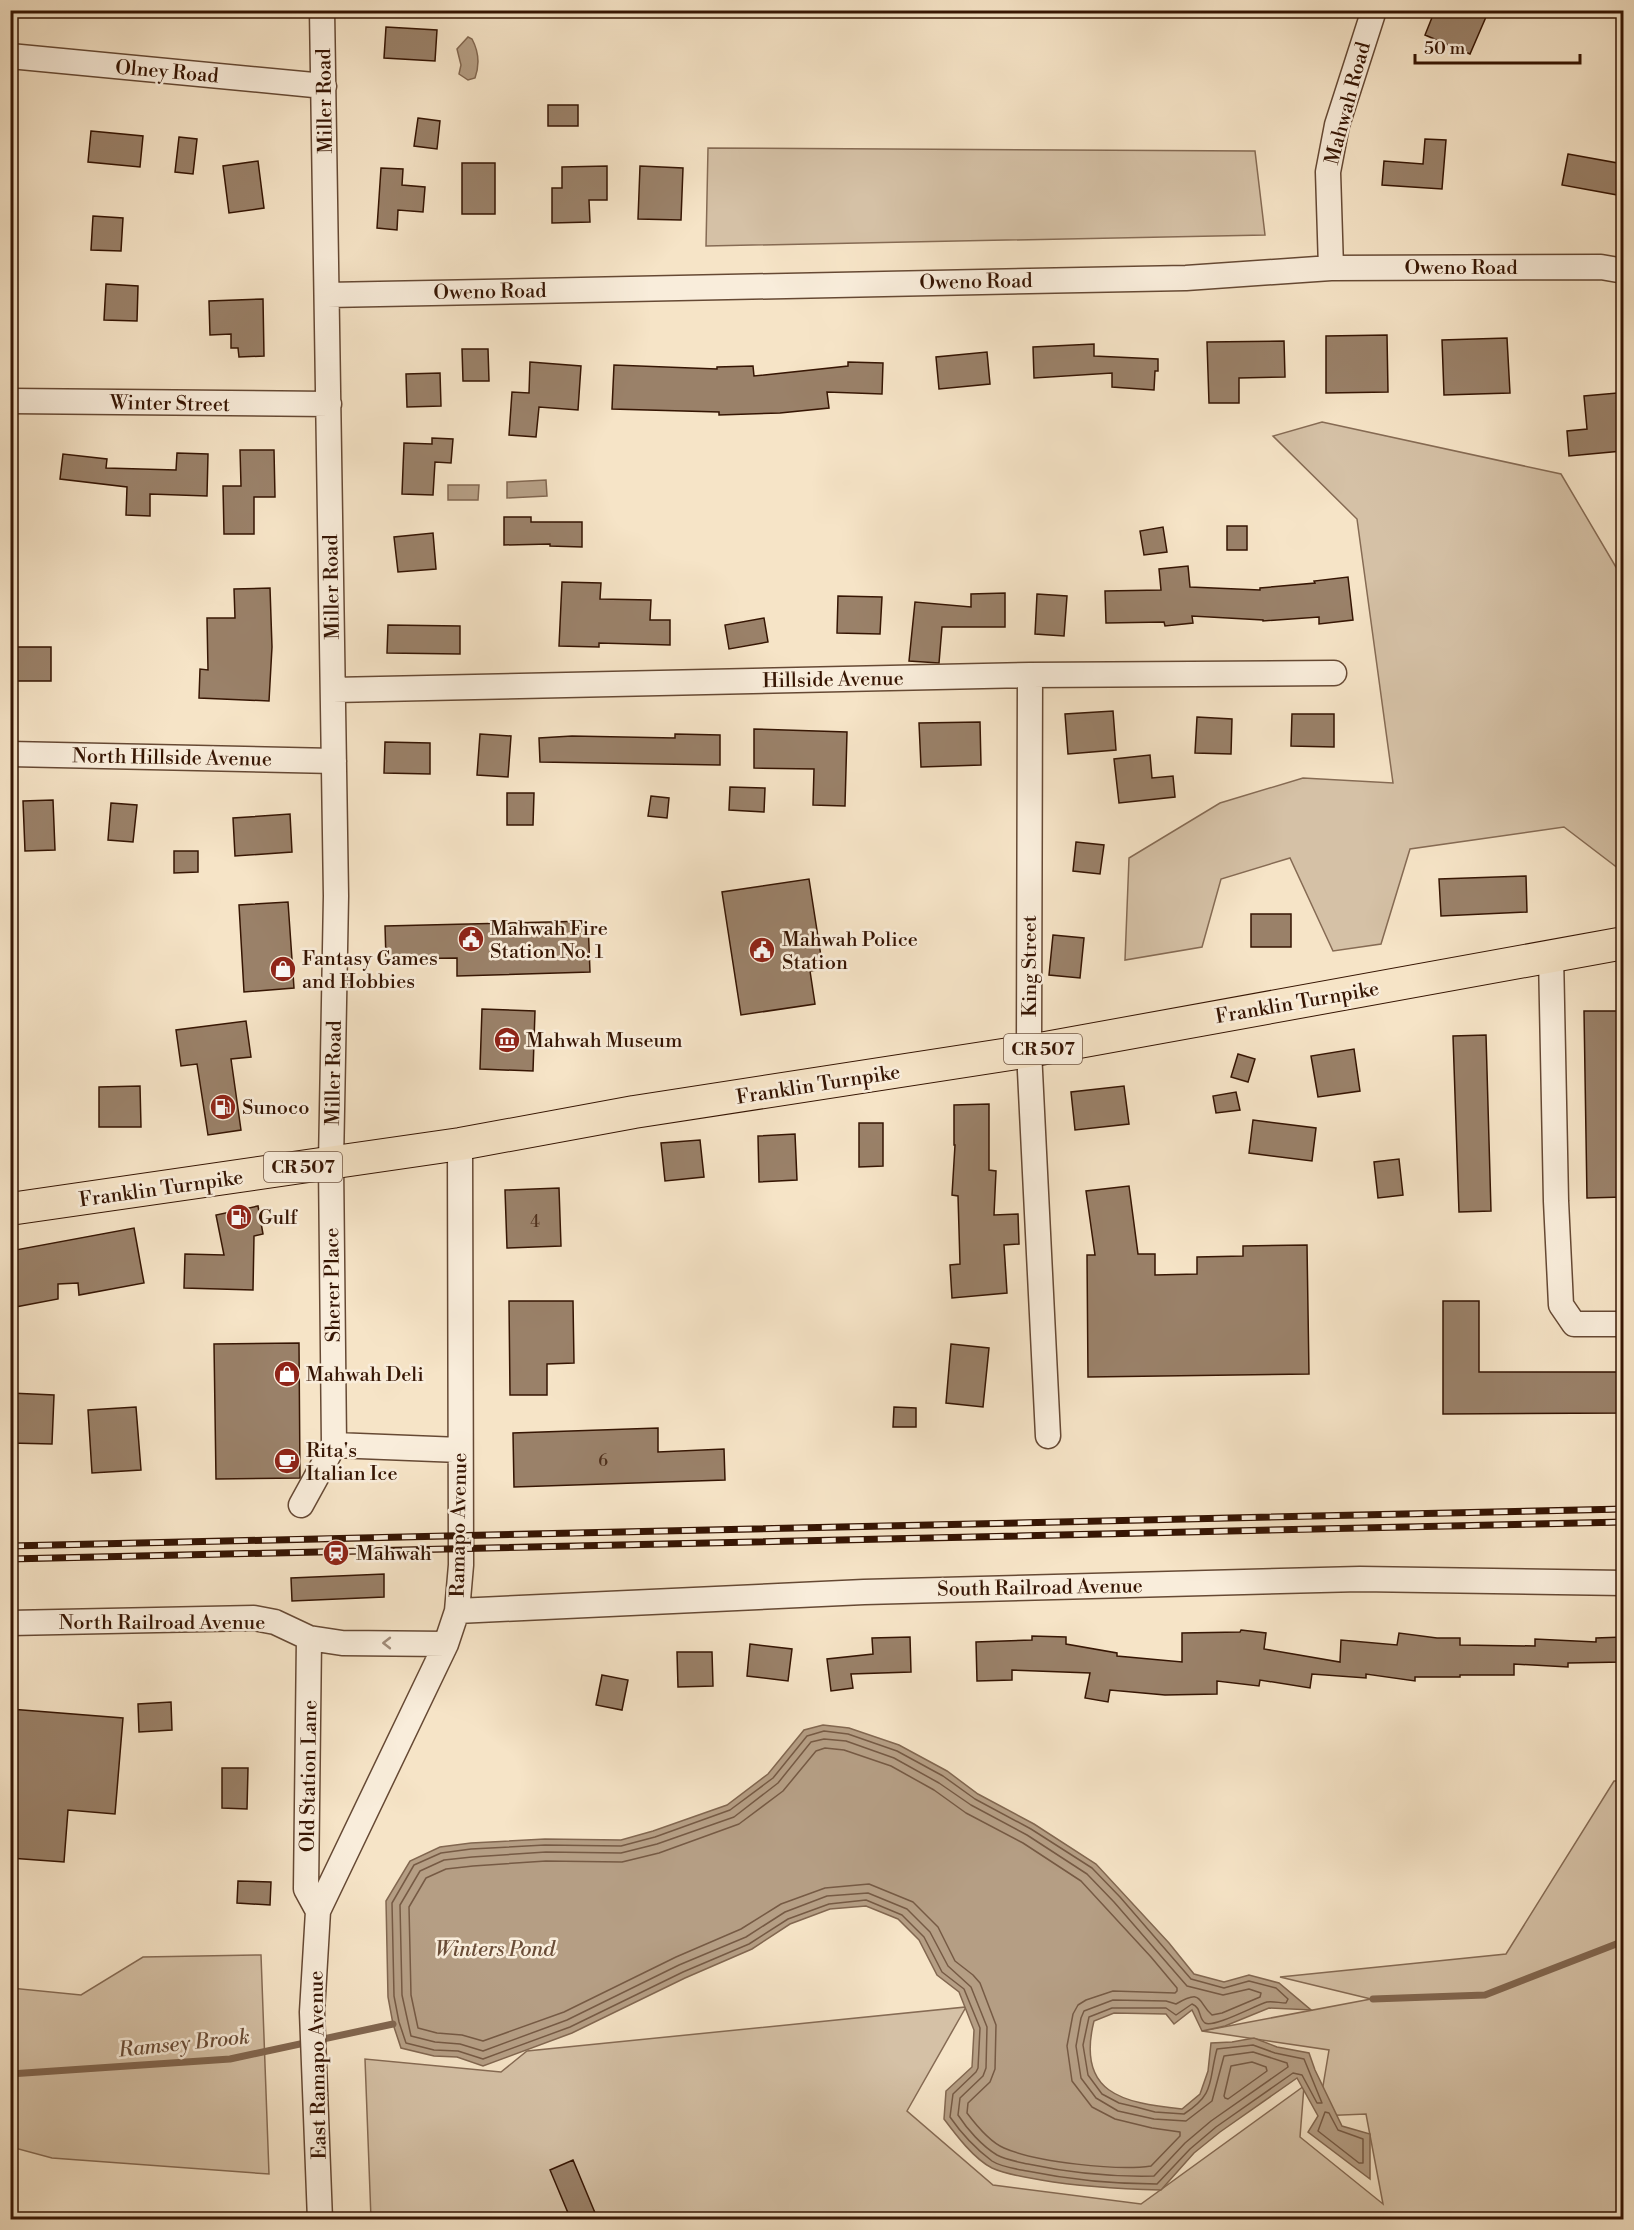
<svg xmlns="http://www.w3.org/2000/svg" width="1634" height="2230" font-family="'Libre Bodoni',serif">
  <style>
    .green { fill: #d5c1a6; stroke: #866b54; stroke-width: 1.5 }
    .water { fill: #b59e84; stroke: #826750; stroke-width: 1.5 }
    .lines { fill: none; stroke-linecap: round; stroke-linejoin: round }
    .shore { stroke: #765a44; stroke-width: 1.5 }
    .stream { stroke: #826750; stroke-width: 7 }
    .building { fill: #9a8169; stroke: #361503; stroke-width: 1.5 }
    .minor-casing { stroke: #664934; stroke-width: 27 }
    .major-casing { stroke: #361503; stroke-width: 34 }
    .minor { stroke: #f9eddb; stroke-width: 24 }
    .major { stroke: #f6e4c7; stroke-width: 32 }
    .rail-casing { stroke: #361503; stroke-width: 7 }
    .rail { stroke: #f9eddb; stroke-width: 4.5; stroke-dasharray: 14; stroke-linecap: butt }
    .oneway { stroke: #a18c7a }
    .labels { text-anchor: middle; stroke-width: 5; stroke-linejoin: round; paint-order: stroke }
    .number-label { font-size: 16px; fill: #4f301c }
    .shield { fill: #f9eddb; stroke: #705644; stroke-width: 1.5 }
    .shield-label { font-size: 18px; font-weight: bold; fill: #361503 }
    .street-label { font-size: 20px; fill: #361503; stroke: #f9eddb }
    .poi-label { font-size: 20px; fill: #361503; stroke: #f9eddb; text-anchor: start }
    .water-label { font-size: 21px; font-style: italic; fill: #694c37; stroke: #f9eddb }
  </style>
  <rect width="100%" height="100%" fill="#f6e4c7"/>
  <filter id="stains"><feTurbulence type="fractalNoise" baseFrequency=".00333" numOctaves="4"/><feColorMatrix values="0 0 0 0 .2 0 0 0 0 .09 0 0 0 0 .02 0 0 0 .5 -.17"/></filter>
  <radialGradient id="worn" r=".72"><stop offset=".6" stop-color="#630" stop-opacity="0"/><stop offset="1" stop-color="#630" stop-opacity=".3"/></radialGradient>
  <path class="green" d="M708 148 1255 151 1265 235 706 246Z
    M1322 422 1561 474 1623 579V872L1564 827 1410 849 1381 944 1333 951 1290 858 1221 879 1202 947 1125 960 1129 858 1220 803 1303 778 1393 783 1357 519 1273 436Z
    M1614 1781H1623V2219H371L365 2059 501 2072 527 2051 966 2007 907 2111 993 2185 1141 2204 1304 2086 1300 2137 1383 2204 1366 2114 1318 2116 1329 2050 1202 2031 1371 1999 1280 1977 1506 1954Z
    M261 1955 269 2174 52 2158 11 2147V1988L81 1995 143 1957Z"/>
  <path class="water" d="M468 37 472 39C479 52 480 64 475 78L468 80 459 74 461 65 457 49Z
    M546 480 547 496 507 498V482Z
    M448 485H479L478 500H448Z
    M823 1725 849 1728 899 1745 947 1771 978 1794 1034 1824 1096 1864 1169 1943 1194 1974 1224 1982 1249 1975 1279 1983 1311 2010 1269 2008 1225 2026 1202 2031 1192 2010 1174 2024 1166 2014 1114 2013 1094 2021C1076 2093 1122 2103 1182 2109L1200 2094 1208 2071 1211 2043 1232 2042 1254 2038 1277 2047 1309 2053 1315 2070 1342 2126 1370 2134V2179L1308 2132 1318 2116 1297 2078 1220 2132 1194 2153 1161 2190C1120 2189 1081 2187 1041 2180 1025 2177 1007 2175 992 2168 974 2159 956 2135 944 2119L946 2091 972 2067 974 2030 959 1992 937 1975 919 1940 898 1919 866 1906 830 1909 790 1924 752 1949 685 1978 572 2033 483 2066 457 2057 434 2056 401 2048 393 2024 388 1997 386 1901 410 1861 440 1847 471 1843 545 1839 621 1840 653 1831 727 1805 768 1774 804 1730Z"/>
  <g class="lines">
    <path class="shore" d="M824 1731 848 1734 897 1751 943 1776 975 1799 1031 1829 1092 1868 1120 1897 1191 1979 1224 1988 1249 1981 1276 1988 1288 1999 1286 2003C1280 2003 1273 2001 1267 2002 1256 2005 1214 2028 1205 2023 1198 2018 1202 2008 1192 2004L1176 2015 1166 2008H1112L1089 2017 1083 2045 1088 2075 1102 2094 1119 2103 1136 2107 1155 2112 1184 2114C1216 2093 1208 2082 1217 2049L1253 2045 1275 2053 1304 2059 1322 2103H1317L1302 2075 1293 2073 1216 2127 1190 2149 1157 2184C1113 2184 1071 2180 1027 2171 1016 2169 1001 2167 992 2161 976 2149 961 2133 950 2117L953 2094 976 2072 978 2068 980 2028 964 1989 942 1972 924 1937 902 1915 866 1900 829 1904 788 1919 749 1944 683 1972 570 2027 483 2059 458 2051 434 2050 406 2043 399 2022 394 1996 392 1903 414 1865 441 1853 471 1849 545 1845 621 1846 655 1837 730 1810 773 1778 807 1736Z
      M824 1739 846 1741 894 1758 939 1783 971 1805 1027 1835 1087 1874 1114 1902 1187 1986 1223 1995 1249 1989 1261 1993 1260 1997 1222 2013 1212 2015C1197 2002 1204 1988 1176 2004L1166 2001 1113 2000 1084 2011 1081 2018 1076 2046 1081 2078 1096 2098 1118 2111 1154 2119 1186 2121 1212 2101 1224 2056 1253 2052 1287 2063 1288 2067 1211 2121 1185 2143 1154 2176C1112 2177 1070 2173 1028 2164 1019 2162 1006 2160 997 2155 982 2146 967 2129 958 2115L960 2098 983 2076 986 2068 987 2027 971 1987 948 1966 930 1932 907 1909 868 1893 827 1896 785 1912 746 1937 679 1965 567 2020 483 2051 460 2044 435 2042 411 2036 402 1995 400 1905 420 1871 444 1860 472 1857 546 1852 621 1853 657 1844 734 1817 778 1783 811 1742Z
      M825 1748 844 1750 891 1766 934 1790 966 1813 1023 1843 1081 1881 1151 1957 1177 1988V1991L1175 1993 1113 1991 1086 2000 1078 2005 1073 2014 1067 2046 1072 2081 1092 2107 1115 2119 1152 2128 1180 2132V2136L1151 2166C1117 2171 1036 2162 1004 2148 990 2142 976 2125 967 2113L968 2103 990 2082 995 2069 996 2025 980 1983 973 1975 955 1961 938 1927 913 1902 869 1884 825 1888 781 1904 741 1929 676 1957 564 2012 483 2041 462 2035 437 2033 418 2028 411 1995 409 1907 426 1878 446 1869 473 1866 546 1861 622 1862 659 1853 739 1824 783 1791 816 1751Z
      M1252 2062 1266 2067 1267 2071 1228 2099 1225 2098 1224 2096 1231 2066Z
      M1325 2112 1329 2113 1338 2130 1363 2139V2163H1359L1318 2131Z"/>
    <path class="stream" d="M1373 1999 1485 1995 1624 1941
      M10 2074 230 2059 393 2024"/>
  </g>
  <path class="building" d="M1435 10H1489L1470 54 1425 35Z
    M386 27 437 30 435 61 384 58Z
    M548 105H578V126H548Z
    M418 118 440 121 437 149 414 146Z
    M91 131 143 136 140 167 88 162Z
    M179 137 197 139 193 174 175 172Z
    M1425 139 1446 140 1442 189 1382 185 1384 161 1423 164Z
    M1568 154 1623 164V196L1562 185Z
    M258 161 264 208 229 213 223 166Z
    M462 163H495V214H462Z
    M607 166V200H589L590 222 552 223V188H562V167Z
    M640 166 683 168 681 220 638 219Z
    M381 168 403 169 402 185 425 187 423 212 398 210 397 230 377 228Z
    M93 216 123 218 121 251 91 250Z
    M106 284 138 286 137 321 104 320Z
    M263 299 264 356 239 357 238 348H231V334L210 335 209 301Z
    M1387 335 1388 392 1326 393V336Z
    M1507 338 1510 393 1444 395 1442 340Z
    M1284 341 1285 377 1239 378V403H1209L1207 342Z
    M1094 344V356L1158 359V371H1155L1154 390 1112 387V373L1034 378 1033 347Z
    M462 349H488L489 381H463Z
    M987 352 990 384 939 389 936 357Z
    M530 362 581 366 578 410 539 407 536 437 509 435 512 392 529 393Z
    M848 362 883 363 882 394 827 392 829 408 780 413 719 415V412L612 409 614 365 717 369V367L753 366 754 376 848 366Z
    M440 373 441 406 407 407 406 374Z
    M1617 393 1622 451 1569 456 1567 431 1587 429 1584 396Z
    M432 438 453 439 451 463 435 462 433 495 402 494 404 443 432 444Z
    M240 450H274L275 497H254V534H224L223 486H241Z
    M177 453 208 454 207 496 150 494V516L126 515 127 487 60 479 63 454 107 459 106 468 176 470Z
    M504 517H531V522H582V547L550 546V544L504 545Z
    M1227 526H1247V550H1227Z
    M1163 527 1167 552 1144 555 1140 531Z
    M433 533 436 569 398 572 394 537Z
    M1188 566 1190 587 1260 590V588L1315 583 1314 581 1348 577 1353 620 1319 624V617L1263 621V620L1192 616 1193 623 1165 626 1164 622 1106 623 1105 591 1161 590 1159 569Z
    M562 582 601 583 600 599 651 600 650 620H670V645L599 643V647L559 646Z
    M270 588 272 647 269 701 199 698 200 669 208 670 207 618H235L234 589Z
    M1005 593V627H942L939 663 909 661 915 602 971 607V594Z
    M1037 594 1067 596 1064 636 1035 634Z
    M838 596 882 597 880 634 837 633Z
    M764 618 768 642 729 649 725 625Z
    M388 625 460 626V654L387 653Z
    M12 647H51V681H13Z
    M1113 711 1116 750 1068 754 1065 714Z
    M1292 714H1334V747L1291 746Z
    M1197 717 1232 719 1231 754 1195 753Z
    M980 722 981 765 921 767 919 723Z
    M754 729 847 732 845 806 813 805 814 769 754 768Z
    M480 734 511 736 508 777 477 775Z
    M675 734 720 735V765L540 762 539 738 572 736 675 738Z
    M385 742 430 743V774L384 773Z
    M1150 755 1152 778 1173 776 1175 797 1119 803 1114 759Z
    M730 787 765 788 764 812 729 810Z
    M507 793H534L533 825H507Z
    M651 796 669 798 667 818 648 816Z
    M53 800 55 850 25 851 23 801Z
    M111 803 137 805 133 842 108 840Z
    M290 814 292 852 235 856 233 818Z
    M1076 842 1104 845 1100 874 1073 871Z
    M174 851H198V872L174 873Z
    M1526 876 1527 912 1441 916 1439 879Z
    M809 879 823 969 810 971 815 1004 741 1015 722 892Z
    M288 902 294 988 244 992 239 905Z
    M1251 914H1291V947H1251Z
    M588 921 590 972 457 976V958L386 959 385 926Z
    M1053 935 1084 938 1080 978 1049 975Z
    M482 1009 535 1011 533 1071 480 1069Z
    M1584 1011H1621L1623 1197 1587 1198Z
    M246 1021 251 1057 231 1059 241 1130 208 1135 197 1064 181 1066 176 1030Z
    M1486 1035 1491 1211 1459 1212 1453 1036Z
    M1354 1049 1360 1091 1318 1097 1311 1056Z
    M1238 1054 1255 1059 1248 1082 1231 1077Z
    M140 1086 141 1127H99V1087Z
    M1124 1086 1129 1124 1075 1130 1071 1092Z
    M1236 1092 1240 1110 1216 1113 1213 1096Z
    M989 1104V1170L996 1171 994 1215 1018 1214 1019 1244 1004 1245 1007 1293 952 1298 950 1265 960 1264 958 1196 952 1195 955 1145H954V1105Z
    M1253 1120 1316 1128 1312 1161 1249 1153Z
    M859 1123H883V1166L859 1167Z
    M795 1134 797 1180 759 1182 758 1136Z
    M700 1140 704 1177 665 1181 661 1143Z
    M1399 1159 1403 1195 1378 1198 1374 1162Z
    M1129 1186 1138 1254H1155V1275L1197 1274V1257L1243 1256V1246L1307 1245 1309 1374 1088 1377 1087 1255H1095L1086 1191Z
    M559 1188 561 1246 507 1248 505 1190Z
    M258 1206 263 1234 254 1236 253 1290 184 1288 185 1254 224 1255 216 1215Z
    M134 1228 144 1283 79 1295 78 1283 58 1284V1299L10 1308V1251Z
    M509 1301H573L574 1363 547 1364V1395H510Z
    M1443 1301H1479V1372H1623V1413L1443 1414Z
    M299 1343 300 1478 216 1479 214 1344Z
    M951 1344 989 1348 983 1407 946 1403Z
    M10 1393 54 1395 52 1444 10 1443Z
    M136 1407 141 1470 92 1473 88 1410Z
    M894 1407 916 1408V1427H893Z
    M658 1428V1452L724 1449 725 1480 514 1487 513 1433Z
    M384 1574V1597L292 1601 291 1578Z
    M1241 1630 1266 1633 1264 1649 1340 1662 1341 1640 1397 1645 1399 1633 1437 1638H1460V1645L1535 1646V1639L1596 1642V1638L1623 1637V1662L1568 1663V1667L1514 1664V1675H1460V1677H1415V1681L1366 1674V1678L1312 1674 1310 1688 1260 1680 1259 1686 1217 1681V1694L1165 1695 1110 1690 1108 1702 1085 1698 1090 1673 1012 1670V1680L977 1681 976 1642 1032 1640V1636L1066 1637V1644L1117 1653V1656L1182 1662V1633L1240 1632Z
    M910 1637 911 1672 851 1674 853 1688 831 1691 827 1659 873 1654 872 1638Z
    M750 1644 792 1649 788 1681 747 1676Z
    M677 1652H712L713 1686 678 1687Z
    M602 1675 628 1680 622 1710 596 1705Z
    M171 1702 172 1730 139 1732 138 1704Z
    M10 1709 123 1718 115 1814 68 1810 64 1862 10 1858Z
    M222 1768H248L247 1809 222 1808Z
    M238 1881 271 1882 270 1905 237 1903Z
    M573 2160 598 2220H571L550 2170Z"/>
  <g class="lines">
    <g class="minor-casing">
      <path id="minor" d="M10 56 324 86
        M1331 268 1328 172 1337 125 1374 10
        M327 295 1186 278 1331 268 1601 267 1624 271
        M10 401 329 404
        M1030 675 1029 1051 1048 1436
        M333 690 1030 675 1334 673
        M10 754 334 761
        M1551 955 1556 1201 1561 1305 1574 1324H1624
        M334 1445 460 1450
        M301 1505 334 1445 331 1163 336 896 322 10
        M457 1611 864 1592 1360 1579 1624 1583
        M10 1623 254 1618 275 1622 309 1638 342 1643 446 1644
        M309 1638 306 1889 318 1911
        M320 2220 312 2012 318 1911 446 1644 457 1611 461 1565 460 1144"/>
    </g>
    <g class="major-casing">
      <path id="major" d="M10 1209 460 1144 634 1112 1029 1051 1624 943"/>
    </g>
    <use href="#minor" class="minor"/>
    <use href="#major" class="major"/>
    <g class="rail-casing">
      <path id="rail" d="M10 1546 1624 1509
        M10 1559 1624 1522"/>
    </g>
    <use href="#rail" class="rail"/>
  </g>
  <defs><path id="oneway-chevron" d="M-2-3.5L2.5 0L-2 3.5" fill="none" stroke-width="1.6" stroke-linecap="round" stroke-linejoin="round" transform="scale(1.5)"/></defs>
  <use class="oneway" href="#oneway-chevron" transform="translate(387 1643) rotate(-180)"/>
  <defs>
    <g id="civic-disc" transform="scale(1.35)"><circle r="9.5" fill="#8f2418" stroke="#f9eddb"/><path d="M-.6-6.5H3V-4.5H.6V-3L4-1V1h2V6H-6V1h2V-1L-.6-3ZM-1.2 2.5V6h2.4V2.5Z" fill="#fff"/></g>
    <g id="shop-disc" transform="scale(1.35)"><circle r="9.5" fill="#8f2418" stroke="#f9eddb"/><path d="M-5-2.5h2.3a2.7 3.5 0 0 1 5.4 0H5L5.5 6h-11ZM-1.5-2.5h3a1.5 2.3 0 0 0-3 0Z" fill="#fff"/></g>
    <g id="museum-disc" transform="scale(1.35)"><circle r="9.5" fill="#8f2418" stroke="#f9eddb"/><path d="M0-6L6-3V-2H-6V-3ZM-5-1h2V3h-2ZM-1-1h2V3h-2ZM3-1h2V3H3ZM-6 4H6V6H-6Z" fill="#fff"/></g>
    <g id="fuel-disc" transform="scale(1.35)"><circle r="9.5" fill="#8f2418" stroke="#f9eddb"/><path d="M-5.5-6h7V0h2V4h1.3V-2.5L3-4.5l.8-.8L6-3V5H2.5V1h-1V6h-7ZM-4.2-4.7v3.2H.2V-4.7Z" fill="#fff"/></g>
    <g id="cafe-disc" transform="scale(1.35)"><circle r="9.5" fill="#8f2418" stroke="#f9eddb"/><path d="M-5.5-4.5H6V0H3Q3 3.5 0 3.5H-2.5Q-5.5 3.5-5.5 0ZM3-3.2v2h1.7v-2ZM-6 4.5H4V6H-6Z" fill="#fff"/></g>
    <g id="station-disc" transform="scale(1.35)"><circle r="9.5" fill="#8f2418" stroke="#f9eddb"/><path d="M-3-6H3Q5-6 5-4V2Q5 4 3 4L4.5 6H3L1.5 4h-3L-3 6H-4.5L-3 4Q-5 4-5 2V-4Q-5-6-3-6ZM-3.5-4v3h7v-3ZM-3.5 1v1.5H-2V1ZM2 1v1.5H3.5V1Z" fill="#fff"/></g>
  </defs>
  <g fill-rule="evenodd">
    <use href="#civic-disc" x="471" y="939"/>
    <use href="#civic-disc" x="762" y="950"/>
    <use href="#shop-disc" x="283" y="969"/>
    <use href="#museum-disc" x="507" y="1040"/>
    <use href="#fuel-disc" x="223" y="1107"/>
    <use href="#fuel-disc" x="239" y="1217"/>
    <use href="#shop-disc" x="287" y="1374"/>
    <use href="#cafe-disc" x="287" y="1461"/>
    <use href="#station-disc" x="336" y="1553"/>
  </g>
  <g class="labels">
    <g class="number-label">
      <text x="535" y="1227">4</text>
      <text x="603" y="1466">6</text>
    </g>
    <g class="shield">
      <rect x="1004" y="1034" width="78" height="30" rx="4.5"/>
      <rect x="264" y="1152" width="78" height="30" rx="4.5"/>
    </g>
    <g class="shield-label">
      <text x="1043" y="1055">CR 507</text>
      <text x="303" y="1173">CR 507</text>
    </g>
    <g class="street-label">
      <text transform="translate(167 71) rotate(5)" y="7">Olney Road</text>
      <text transform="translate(324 101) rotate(-91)" y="7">Miller Road</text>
      <text transform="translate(1347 103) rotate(-75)" y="7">Mahwah Road</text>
      <text x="1461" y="274">Oweno Road</text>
      <text transform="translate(976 281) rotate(-1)" y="7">Oweno Road</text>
      <text transform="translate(490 291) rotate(-1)" y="7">Oweno Road</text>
      <text transform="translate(170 403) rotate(1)" y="7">Winter Street</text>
      <text transform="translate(331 587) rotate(-91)" y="7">Miller Road</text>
      <text transform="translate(833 679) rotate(-1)" y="7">Hillside Avenue</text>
      <text transform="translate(172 757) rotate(1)" y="7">North Hillside Avenue</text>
      <text transform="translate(1029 966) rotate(-90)" y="7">King Street</text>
      <text transform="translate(1297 1002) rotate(-10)" y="7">Franklin Turnpike</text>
      <text transform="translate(333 1073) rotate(-89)" y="7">Miller Road</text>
      <text transform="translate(818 1084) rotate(-9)" y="7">Franklin Turnpike</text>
      <text transform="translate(161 1188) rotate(-8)" y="7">Franklin Turnpike</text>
      <text transform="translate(332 1285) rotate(-91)" y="7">Sherer Place</text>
      <text transform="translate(458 1525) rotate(-89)" y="7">Ramapo Avenue</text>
      <text transform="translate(1040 1587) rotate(-1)" y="7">South Railroad Avenue</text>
      <text x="162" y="1629">North Railroad Avenue</text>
      <text transform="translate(308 1776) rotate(-89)" y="7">Old Station Lane</text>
      <text transform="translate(317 2065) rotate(-91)" y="7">East Ramapo Avenue</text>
    </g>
    <g class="poi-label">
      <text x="490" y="935">Mahwah Fire<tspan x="490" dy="23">Station No. 1</tspan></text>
      <text x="782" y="946">Mahwah Police<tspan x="782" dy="23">Station</tspan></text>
      <text x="302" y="965">Fantasy Games<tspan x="302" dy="23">and Hobbies</tspan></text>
      <text x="526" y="1047">Mahwah Museum</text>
      <text x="242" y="1114">Sunoco</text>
      <text x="258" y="1224">Gulf</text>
      <text x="306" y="1381">Mahwah Deli</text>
      <text x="306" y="1457">Rita's<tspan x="306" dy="23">Italian Ice</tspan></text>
      <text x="356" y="1560">Mahwah</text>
    </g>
    <g class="water-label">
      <text x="495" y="1956">Winters Pond</text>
      <text transform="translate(184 2043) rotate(-6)" y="7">Ramsey Brook</text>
    </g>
  </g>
  <rect width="1634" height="2230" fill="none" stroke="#f6e4c7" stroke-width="36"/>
  <rect x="12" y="12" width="1610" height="2206" fill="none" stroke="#361503" stroke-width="3"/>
  <rect x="18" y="18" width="1598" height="2194" fill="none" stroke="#361503" stroke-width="1.5"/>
  <path d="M1415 54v9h165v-9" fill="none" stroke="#361503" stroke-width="3"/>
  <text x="1424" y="54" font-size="18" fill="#361503" stroke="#f9eddb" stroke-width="4.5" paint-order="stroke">50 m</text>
  <rect width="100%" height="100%" filter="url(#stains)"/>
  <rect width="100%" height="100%" fill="url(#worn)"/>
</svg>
